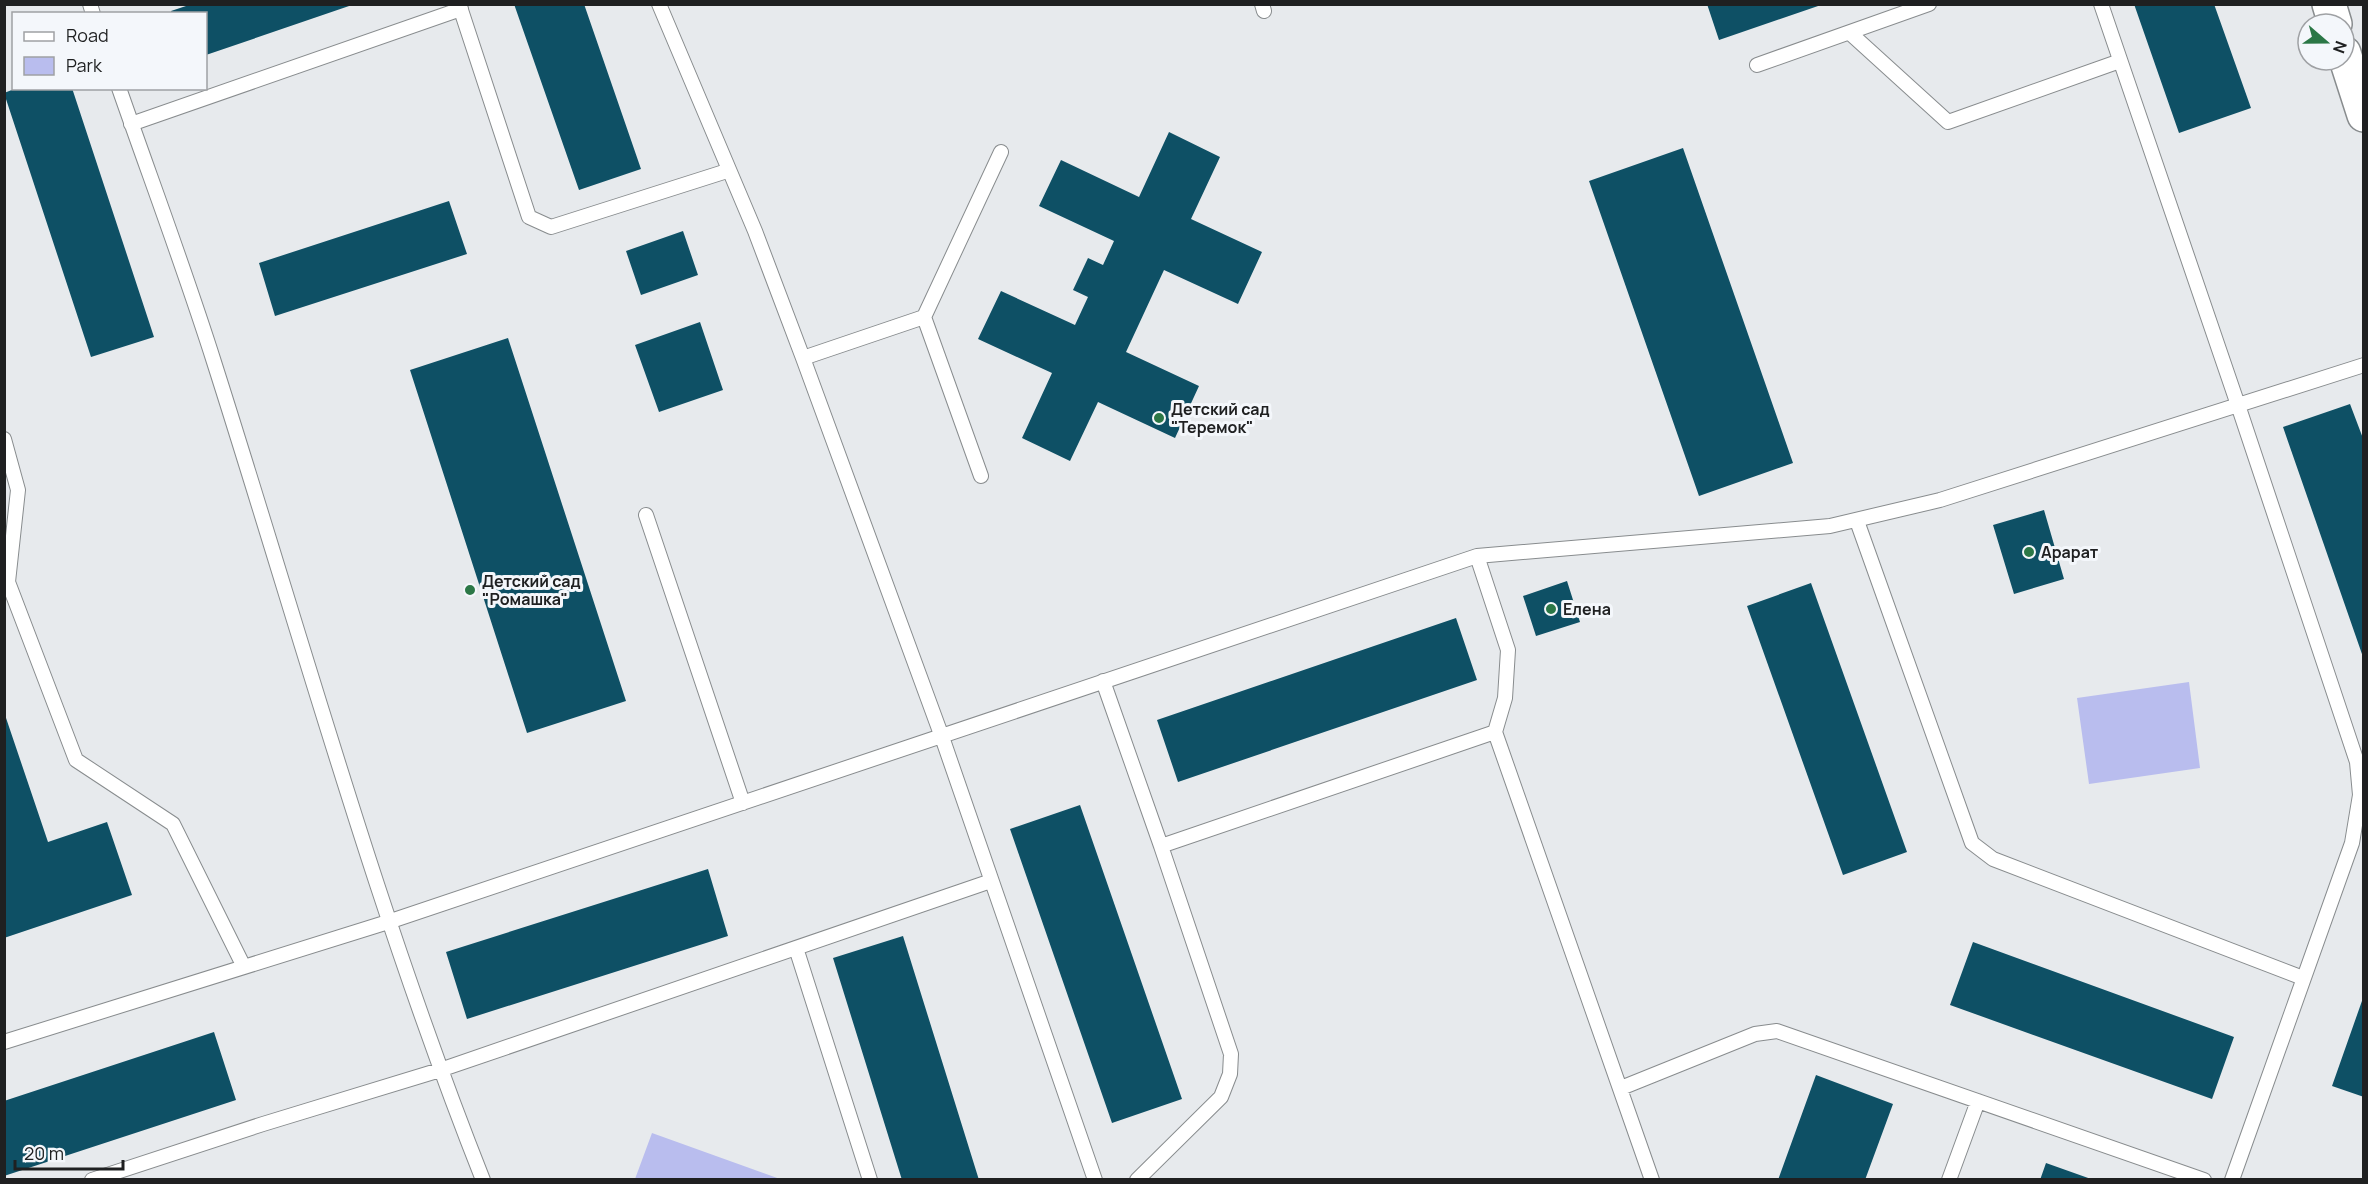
<svg xmlns="http://www.w3.org/2000/svg" width="2368" height="1184" font-family="Manrope,sans-serif">
  <style>
    .green { fill: #b9bdee }
    .building { fill: #0e5065 }
    .lines { fill: none; stroke-linecap: round; stroke-linejoin: round }
    .lane-casing { stroke: #888c8e; stroke-width: 16 }
    .secondary-casing { stroke: #888c8e; stroke-width: 36 }
    .lane { stroke: #fff; stroke-width: 14 }
    .secondary { stroke: #fff; stroke-width: 33 }
    .poi-dot { fill: #2b7746; stroke: #f4f7fb; stroke-width: 2 }
    .labels { text-anchor: middle; stroke-width: 6; stroke-linejoin: round; paint-order: stroke }
    .poi-label { font-size: 16px; font-weight: bold; fill: #1f2021; stroke: #f4f7fb; text-anchor: start }
  </style>
  <rect width="100%" height="100%" fill="#e7eaed"/>
  <path class="green" d="M2189 682 2200 768 2089 784 2077 698Z
    M652 1133 780 1179H635Z"/>
  <path class="building" d="M514 4H584L641 169 579 190Z
    M1707 4H1820L1821 5 1719 40Z
    M2134 4H2214L2251 108 2179 133Z
    M189 5H352L206 55V14H172L171 11Z
    M17 88H72L154 337 91 357 4 93Z
    M1169 132 1220 157 1191 219 1262 252 1238 304 1164 270 1126 352 1199 386 1175 438 1098 402 1070 461 1022 438 1052 373 978 339 1001 291 1075 325 1088 297 1073 290 1088 258 1103 265 1114 241 1039 206 1061 160 1139 197Z
    M1683 148 1793 463 1699 496 1589 181Z
    M449 201 467 254 275 316 259 263Z
    M683 231 698 275 641 295 626 251Z
    M700 322 723 390 659 412 635 345Z
    M508 338 626 701 527 733 410 370Z
    M2350 404 2364 441 2363 657 2283 427Z
    M2044 510 2064 579 2014 594 1993 525Z
    M1567 581 1580 622 1536 636 1523 596Z
    M1811 583 1907 852 1843 875 1747 606Z
    M1456 618 1477 680 1178 782 1157 720Z
    M4 712 48 842 107 822 132 895 4 938Z
    M1080 805 1182 1099 1112 1123 1010 829Z
    M708 869 728 936 467 1019 446 952Z
    M903 936 979 1180H902L833 958Z
    M1973 942 2234 1037 2212 1099 1950 1005Z
    M2363 998H2364V1097L2332 1086Z
    M214 1032 236 1100 4 1176V1101Z
    M1816 1075 1893 1104 1865 1180H1778Z
    M2046 1163 2091 1179V1180H2040Z"/>
  <g class="lines">
    <g class="lane-casing">
      <path id="lane" d="M90 4 93 14
        M459 4 529 217 551 227 727 171
        M659 4 755 231 803 358 942 737 1095 1180
        M1262 4 1264 11
        M2101 4 2238 405 2357 762 2360 795 2352 843 2232 1180
        M1850 33 1948 122 2120 61
        M1757 65 1929 4
        M119 88C151 180 185 270 214 362 301 635 377 913 483 1180
        M131 124 461 9
        M924 317 981 476
        M803 358 924 317 1001 152
        M4 439 18 490 8 582
        M646 515 743 803
        M1857 521 1972 843 1993 859 2303 978
        M1477 556 1508 650 1505 698 1495 732
        M4 583 8 582 76 760 173 824 244 967
        M1103 681 1161 846 1495 732 1652 1180
        M796 948 870 1180
        M4 1042 388 922 1477 556 1830 526 1940 500 2364 365
        M1621 1088 1755 1034 1777 1031 2204 1180
        M92 1180 263 1124 440 1070 991 881
        M1137 1180 1221 1097 1230 1074 1231 1054 1161 846
        M1949 1180 1978 1101"/>
    </g>
    <g class="secondary-casing">
      <path id="secondary" d="M2329 4 2335 24
        M2344 53 2364 115"/>
    </g>
    <use href="#lane" class="lane"/>
    <use href="#secondary" class="secondary"/>
  </g>
  <g class="poi-dot">
    <circle cx="1159" cy="418" r="6"/>
    <circle cx="2029" cy="552" r="6"/>
    <circle cx="470" cy="590" r="6"/>
    <circle cx="1551" cy="609" r="6"/>
  </g>
  <g class="labels">
    <g class="poi-label">
      <text x="1171" y="415">Детский сад<tspan x="1171" dy="18">"Теремок"</tspan></text>
      <text x="2041" y="558">Арарат</text>
      <text x="482" y="587">Детский сад<tspan x="482" dy="18">"Ромашка"</tspan></text>
      <text x="1563" y="615">Елена</text>
    </g>
  </g>
  <rect width="2368" height="1184" fill="none" stroke="#1f2021" stroke-width="12"/>
  <rect x="12" y="12" width="195" height="78" fill="#f4f7fb" stroke="#9fa1a4" stroke-width="1.5"/>
  <rect x="24" y="32" width="30" height="9" fill="#ffffff" stroke="#9fa1a4" stroke-width="1.5"/>
  <text x="66" y="42" font-size="18" fill="#1f2021">Road</text>
  <rect x="24" y="57" width="30" height="18" fill="#b9bdee" stroke="#9fa1a4" stroke-width="1.5"/>
  <text x="66" y="72" font-size="18" fill="#1f2021">Park</text>
  <g transform="translate(2326 42) rotate(110)"><circle r="28" fill="#f4f7fb" stroke="#9fa1a4" stroke-width="1.5"/>
  <path d="M0-4.5L10 22L0 15L-10 22Z" fill="#2b7746"/>
  <text y="-9" font-size="16" font-weight="bold" text-anchor="middle" fill="#1f2021">N</text>
  </g>
  <path d="M15 1160v9h108v-9" fill="none" stroke="#1f2021" stroke-width="3"/>
  <text x="24" y="1160" font-size="18" fill="#1f2021" stroke="#f4f7fb" stroke-width="4.5" paint-order="stroke">20 m</text>
</svg>
